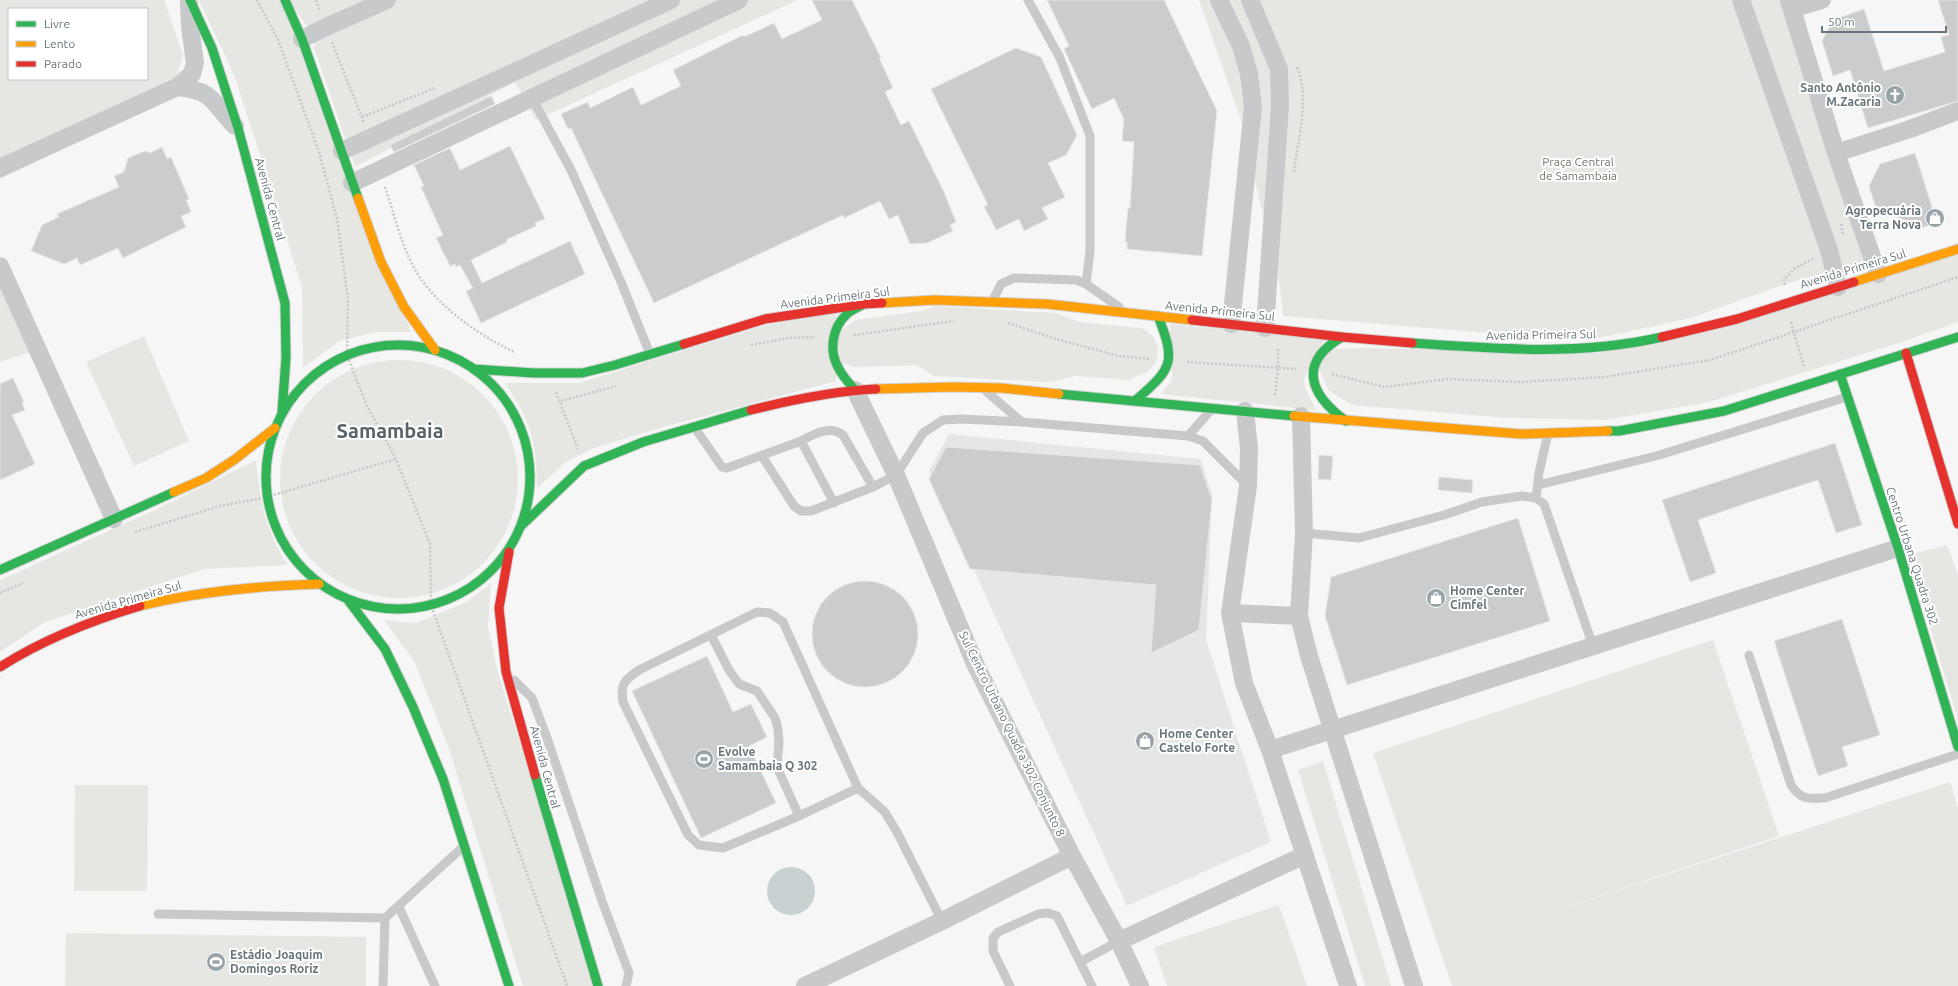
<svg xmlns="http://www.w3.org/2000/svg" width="1958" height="986" font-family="Ubuntu,sans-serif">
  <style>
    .built { fill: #e5e7e6 }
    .green { fill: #e6e7e3; fill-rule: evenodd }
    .water { fill: #c8d1d2 }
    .building { fill: #cacccd; stroke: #e6e6e6 }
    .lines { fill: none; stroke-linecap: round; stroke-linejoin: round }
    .fast-casing { stroke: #d1d2d3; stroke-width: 11 }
    .slow-casing { stroke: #d1d2d3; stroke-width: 11 }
    .jam-casing { stroke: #d1d2d3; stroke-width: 11 }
    .path { stroke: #c6c6c7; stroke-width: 2.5; stroke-dasharray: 2 2; stroke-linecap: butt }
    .lane { stroke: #c7c9ca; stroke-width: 9 }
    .street { stroke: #c7c9ca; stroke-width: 18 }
    .fast { stroke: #30b455; stroke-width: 9 }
    .slow { stroke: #ff9f0a; stroke-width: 9 }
    .jam { stroke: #e5322d; stroke-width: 9 }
    .labels { text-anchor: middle; stroke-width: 4; stroke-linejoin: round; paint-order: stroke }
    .poi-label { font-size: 12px; font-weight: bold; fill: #66767c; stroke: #fff; text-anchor: start }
    .park-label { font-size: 12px; fill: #6e7a68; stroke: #fff }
    .street-label { font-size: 12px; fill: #66767c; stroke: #fff }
    .town-label { font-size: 20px; font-weight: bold; fill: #576368; stroke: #fff }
  </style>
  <rect width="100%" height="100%" fill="#f6f6f6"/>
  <path class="built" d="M949 434 1201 459 1212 494 1206 640 1271 842 1127 906 929 471Z"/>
  <path class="green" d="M0 0H164L183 55 172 95 0 179ZM9 9H147V79H9Z
    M199 0H280L411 332H376L339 341 303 368 302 287 235 77Z
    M289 0H798L536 120 515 82 355 167 314 48 316 40Z
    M1199 0H1791L1868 261 1785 284 1691 318 1594 339 1489 333 1283 316 1280 287 1240 117Z
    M1958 251V322L1905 341 1709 402 1605 420 1507 418 1352 405 1328 390 1319 367 1328 349 1362 348 1598 353Z
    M0 279 34 351 0 362Z
    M936 306 1056 313 1079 322 1142 328 1154 337 1158 349 1156 363 1147 372 1128 380 1075 376 1049 382 934 376 917 365 853 367 840 362 837 333 856 320 921 311Z
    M836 313V381L663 427 594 448 566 462 537 488C537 442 531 422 505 383H579L766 325Z
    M1170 324 1324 340 1304 379 1305 388 1316 410 1161 394 1172 380Z
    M144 336 189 441 134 466 86 362Z
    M280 479a119 119 0 1 1 238 0a119 119 0 1 1-238 0Z
    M256 460C259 497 266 534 288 565L204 569 45 622 0 652V580L155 510Z
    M1947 545 1958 574V720L1908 555Z
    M491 583 488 627 498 673 595 986H523L448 746 414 661 384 620 416 623 467 602Z
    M1713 640 1779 836 1540 916 1950 782 1958 808V986H1452L1373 753Z
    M1323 761 1391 986H1365L1298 770Z
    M75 785H148L147 891H74Z
    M1279 905 1307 986H1167L1154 947Z
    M66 933 366 937V986H65Z"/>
  <path class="water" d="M767 891a24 24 0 1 1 48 0a24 24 0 1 1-48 0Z"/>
  <path class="building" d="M812 0H852L881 58H879L893 88 885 92 901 125 909 121 944 192 956 222 950 225 953 231 927 243 910 244 898 215 889 219 880 201 844 218 843 215 654 303 571 128 568 129 561 114 588 102 590 108 633 87 641 105 681 86 673 70 743 35 744 37 774 23 782 39 822 20Z
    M1047 0H1164L1217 111 1202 256 1127 249V242H1125L1128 208H1130L1134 142 1122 141 1124 119 1114 98 1092 109 1064 49 1069 46Z
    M1938 0H1958V101L1868 128 1850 70 1833 76 1822 41 1833 20 1864 9 1884 71 1945 52 1941 37 1949 35Z
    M1016 48 1041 57 1077 135 1066 155 1048 163 1065 197 1042 208 1048 219 1024 231 1019 219 996 230 984 206 988 205 931 89Z
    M491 96 495 104 394 152 390 145Z
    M510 146 545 219 535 223 536 226 506 240 507 242 471 260 482 283 570 241 585 274 481 323 466 291 473 288 460 265 456 267 455 264 450 266 436 238 443 235 421 187 424 186 414 165 450 148 460 170Z
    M162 147 167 159 171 157 189 199 186 200 191 212 181 216 186 227 123 258 118 248 80 265 77 258 64 264 31 251 42 225 59 217 57 214 119 187 114 176 124 172 128 158 145 151 150 153Z
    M1915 153 1937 223 1921 228 1876 208 1869 186 1880 164Z
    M13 378 24 402 22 403 25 410 12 415 35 464 0 480V384Z
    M1835 443 1862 525 1836 533 1818 480 1747 503 1698 520 1716 573 1690 582 1662 500Z
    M946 447 1200 465 1212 500 1199 630 1151 653 1156 585 970 569 929 479Z
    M1319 455 1333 456 1331 480 1318 479Z
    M1439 477 1473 480 1472 493 1438 490Z
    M1518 518 1550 621 1347 685 1325 616 1331 577Z
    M812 634a53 53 0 1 1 106 0a53 53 0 1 1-106 0Z
    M1842 619 1880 735 1842 747 1848 766 1818 776 1774 641Z
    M707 656 733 712 751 704 767 737 749 746 776 803 701 838 632 691Z"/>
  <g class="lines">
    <g class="fast-casing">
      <path id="fast" d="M190 0 212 48 238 128 285 303 286 358 282 412
        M285 0 302 39 358 198
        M1342 337C1297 363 1310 395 1346 421
        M1412 343C1495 349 1580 356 1662 337
        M266 477a132 132 0 1 1 264 0a132 132 0 1 1-264 0Z
        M474 369 534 373H582L615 365 684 344
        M1840 374 1898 548 1958 747
        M855 390C849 383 842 376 838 367 829 351 832 328 846 315 850 310 857 308 862 305
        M1059 394 1294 416
        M1136 400C1173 368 1176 362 1158 316
        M1608 431H1619L1724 411 1958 337
        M522 525 584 466 643 442 751 410
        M0 570 174 492
        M348 600 385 649 413 707 443 779 509 986
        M535 775 598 986"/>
    </g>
    <g class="slow-casing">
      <path id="slow" d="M358 198 381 262 404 307 435 350
        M1854 282 1958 249
        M882 303 934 300 1047 304 1192 320
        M876 389 953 387 1001 388 1059 394
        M1294 416 1521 434 1608 431
        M174 492 206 478 234 460 275 428
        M140 606C199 591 258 586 319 584"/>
    </g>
    <g class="jam-casing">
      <path id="jam" d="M1192 320 1342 337 1412 343
        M1662 337 1737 319 1854 282
        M684 344 765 319 864 304 882 303
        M1906 353 1958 524
        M751 410C791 400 833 391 876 389
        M509 552 499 608 506 672 535 775
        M0 667C44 639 90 621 140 606"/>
    </g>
    <path class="path" d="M257 0 278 40 319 152 337 219 348 299 347 355 366 404 396 459 430 544 431 605 567 986
      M316 0 320 11
      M332 42 364 123
      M362 117 435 88
      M1294 172C1298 139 1310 99 1297 67
      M385 187C395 216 402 250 419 276 441 309 479 335 514 352
      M1841 224 1843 234
      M1785 285 1784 279 1794 269 1814 258
      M1791 322 1793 331
      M1008 323 1056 339 1119 356 1150 359
      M1793 330 1804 366
      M854 335 954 321
      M751 345 788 338 815 337
      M1187 362 1296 369
      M1332 374 1385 387 1447 379 1520 382 1604 377 1710 360 1958 277
      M556 392 578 449
      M1275 395 1278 368V348
      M561 401 616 386
      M135 532 220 506 267 497 396 459
      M0 593 23 583"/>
    <path class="lane" d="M1028 0 1060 58 1090 136V251L1086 284
      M532 98 571 170 621 282 650 354
      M992 302 1001 284 1014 278 1076 280 1086 284 1119 307
      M987 392 1022 422
      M695 428 722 467 727 468 801 441 834 503
      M1188 436 1211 410
      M801 441C814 434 829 425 843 435L873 487
      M762 456 794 506 801 511H811L873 487 896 475 923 433 943 420 962 419 1022 422 1188 436 1203 441 1247 485
      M1538 485 1656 456 1847 397
      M1536 498 1539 473 1548 433
      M1304 533 1359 538 1444 515 1482 502 1522 496 1536 498 1544 504 1593 646
      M757 612 770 613 783 622 858 788 799 816 723 848 699 845 688 835 623 702C620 683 625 680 639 670Z
      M711 635 729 670 739 684 757 691 775 718 778 729 779 743 777 767 799 816
      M1749 655 1791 785C1801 800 1808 799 1825 798L1958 754
      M514 680 532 698 547 738 602 901 629 973 626 986
      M858 788 885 812 898 834 942 921
      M399 907 435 986
      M158 914 385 918
      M1080 962 1119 941
      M383 986 385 918 464 846
      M1010 986 993 951V938L998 932 1038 914 1048 913 1057 916 1092 986"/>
    <path class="street" d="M1219 0 1241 46 1249 74 1253 107 1231 324
      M1250 0 1279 69 1280 106 1265 328
      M1741 0 1829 250 1838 287
      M1789 0 1836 153 1878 274
      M1792 9 1822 0
      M302 39 326 27 387 0
      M177 87C216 91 211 102 235 126
      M342 151 671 0
      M1836 153 1910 129 1958 111
      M0 168 177 87 192 74 195 63 190 26 189 3
      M352 183 739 0
      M0 266 114 519
      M855 390 896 475 976 666 1072 856 1119 941 1140 986
      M1245 411 1249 448 1248 486 1230 613 1244 683 1270 750 1348 986
      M1301 416 1304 533 1299 616 1309 656 1414 986
      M1230 613 1299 616
      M1270 750 1898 548
      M1119 941 1305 855
      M805 986 942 921 1072 856"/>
    <use href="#fast" class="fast"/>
    <use href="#slow" class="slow"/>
    <use href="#jam" class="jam"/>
  </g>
  <defs>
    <g id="church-disc" transform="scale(1)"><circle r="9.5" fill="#98a3a7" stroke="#fff"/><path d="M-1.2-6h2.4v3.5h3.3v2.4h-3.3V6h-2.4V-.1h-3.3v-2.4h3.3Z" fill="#fff"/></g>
    <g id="shop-disc" transform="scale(1)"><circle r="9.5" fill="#98a3a7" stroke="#fff"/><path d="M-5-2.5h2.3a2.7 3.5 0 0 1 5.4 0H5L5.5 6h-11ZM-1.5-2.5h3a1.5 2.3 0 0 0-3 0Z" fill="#fff"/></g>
    <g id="stadium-disc" transform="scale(1)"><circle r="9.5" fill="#98a3a7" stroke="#fff"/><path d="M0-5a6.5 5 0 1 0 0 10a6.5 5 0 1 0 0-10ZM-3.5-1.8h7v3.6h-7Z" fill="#fff"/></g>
  </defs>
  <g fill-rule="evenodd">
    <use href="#church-disc" x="1895" y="95"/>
    <use href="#shop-disc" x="1935" y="218"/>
    <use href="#shop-disc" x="1436" y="598"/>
    <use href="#shop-disc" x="1145" y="741"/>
    <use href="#stadium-disc" x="704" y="759"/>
    <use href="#stadium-disc" x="216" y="962"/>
  </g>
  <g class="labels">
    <g class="poi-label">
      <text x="1881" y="92" text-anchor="end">Santo Antônio<tspan x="1881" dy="14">M.Zacaria</tspan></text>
      <text x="1921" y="215" text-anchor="end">Agropecuária<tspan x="1921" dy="14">Terra Nova</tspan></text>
      <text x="1450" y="595">Home Center<tspan x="1450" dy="14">Cimfel</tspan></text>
      <text x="1159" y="738">Home Center<tspan x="1159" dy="14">Castelo Forte</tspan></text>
      <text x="718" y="756">Evolve<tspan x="718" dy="14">Samambaia Q 302</tspan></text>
      <text x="230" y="959">Estádio Joaquim<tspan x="230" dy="14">Domingos Roriz</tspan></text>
    </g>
    <g class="park-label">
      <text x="1578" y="166">Praça Central<tspan x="1578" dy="14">de Samambaia</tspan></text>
    </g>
    <g class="street-label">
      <text transform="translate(270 199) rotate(75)" y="4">Avenida Central</text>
      <text transform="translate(1853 269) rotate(-17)" y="4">Avenida Primeira Sul</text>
      <text transform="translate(835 298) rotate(-7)" y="4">Avenida Primeira Sul</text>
      <text transform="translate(1220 311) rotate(6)" y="4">Avenida Primeira Sul</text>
      <text transform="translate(1541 335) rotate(-1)" y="4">Avenida Primeira Sul</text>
      <text transform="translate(1912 556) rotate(72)" y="4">Centro Urbana Quadra 302</text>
      <text transform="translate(128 600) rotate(-16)" y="4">Avenida Primeira Sul</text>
      <text transform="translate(1012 734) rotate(64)" y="4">Sul Centro Urbano Quadra 302 Conjunto 8</text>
      <text transform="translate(545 767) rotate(75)" y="4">Avenida Central</text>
    </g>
    <g class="town-label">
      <text x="390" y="438">Samambaia</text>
    </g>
  </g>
  <rect x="8" y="8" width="140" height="72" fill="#ffffff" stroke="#c2c8cb"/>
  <rect x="16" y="21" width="20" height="6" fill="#30b455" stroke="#c2c8cb"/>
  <text x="44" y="28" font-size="12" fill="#66767c">Livre</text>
  <rect x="16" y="41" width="20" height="6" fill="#ff9f0a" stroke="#c2c8cb"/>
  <text x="44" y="48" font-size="12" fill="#66767c">Lento</text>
  <rect x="16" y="61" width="20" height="6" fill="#e5322d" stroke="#c2c8cb"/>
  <text x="44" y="68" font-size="12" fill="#66767c">Parado</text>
  <path d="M1822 26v6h124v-6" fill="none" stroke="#66767c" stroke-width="2"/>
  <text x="1828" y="26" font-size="12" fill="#66767c" stroke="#ffffff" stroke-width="3" paint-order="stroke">50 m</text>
</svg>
